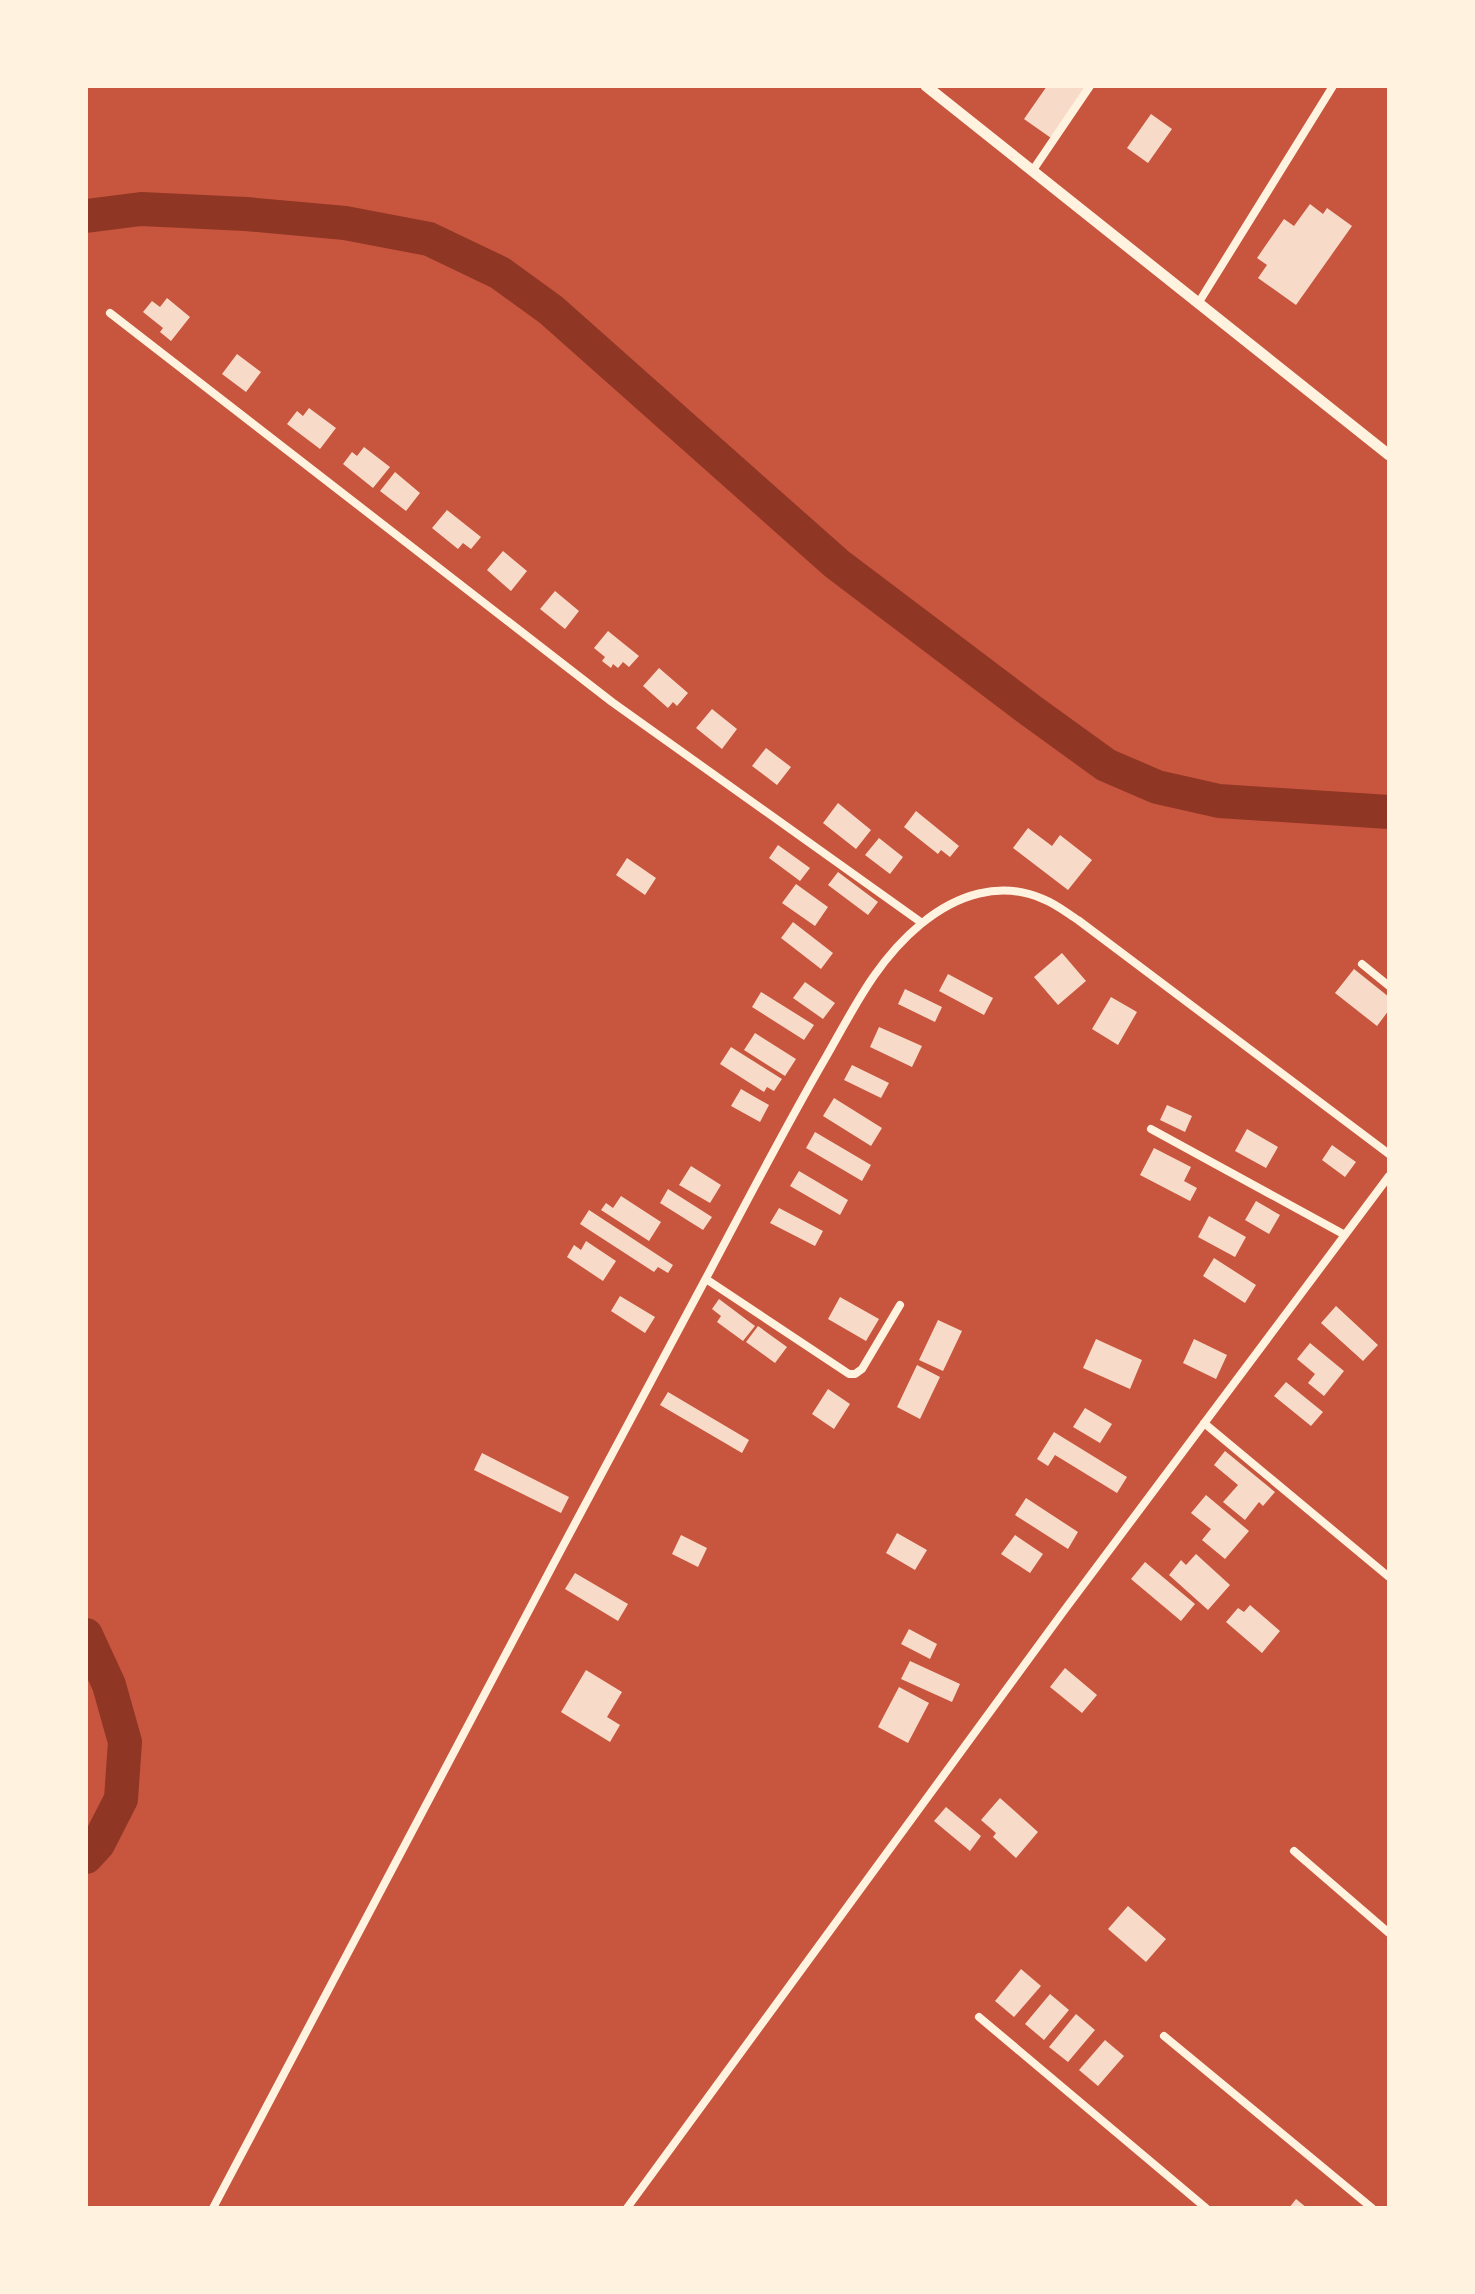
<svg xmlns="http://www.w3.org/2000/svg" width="1475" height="2294" font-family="'Public Sans',sans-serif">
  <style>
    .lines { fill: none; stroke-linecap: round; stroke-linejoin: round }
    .river { stroke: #8f3625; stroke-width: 34 }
    .building { fill: #f7dbc8 }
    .minor { stroke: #fff3e0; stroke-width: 8 }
    .tertiary { stroke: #fff3e0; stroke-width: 11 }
  </style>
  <rect width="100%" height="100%" fill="#c8553d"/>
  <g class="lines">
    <path class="river" d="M86 216 141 209 246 214 345 223 429 239 500 273 551 310 837 564 1030 710 1106 765 1157 787 1219 801 1389 812
      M86 1635 109 1685 125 1742 121 1799 98 1844 86 1857"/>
  </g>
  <path class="building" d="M1047 86H1087L1051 138 1024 119Z
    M1151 114 1172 129 1148 163 1127 148Z
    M1310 204 1323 214 1327 208 1352 226 1296 305 1258 278 1267 265 1257 258 1284 219 1294 226Z
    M167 298 190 317 171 341 160 332 163 328 143 312 152 301 160 307Z
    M237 354 261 372 246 392 222 374Z
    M309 408 336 428 320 449 287 424 297 411 303 416Z
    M364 447 390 467 373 488 343 464 352 452 357 456Z
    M395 472 420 493 406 511 380 491Z
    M447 510 481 537 471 549 463 543 458 549 432 528Z
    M503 551 527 571 511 591 487 570Z
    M555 591 579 611 565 629 540 609Z
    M608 631 639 656 629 667 623 662 618 668 613 664 611 668 602 661 605 657 594 648Z
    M659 668 688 693 677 706 673 702 668 708 643 686Z
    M712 709 737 729 722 749 696 728Z
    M766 748 791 767 777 785 752 766Z
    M838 803 871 830 856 849 823 823Z
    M916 811 959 846 950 857 941 850 938 854 904 827Z
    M1028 828 1052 846 1060 835 1092 860 1068 890 1013 848Z
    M879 838 903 857 890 874 865 855Z
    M778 845 810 868 800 881 769 858Z
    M627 858 656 878 645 895 616 875Z
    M838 872 878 902 868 915 828 885Z
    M796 884 828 907 815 926 782 903Z
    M793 922 833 953 821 969 781 938Z
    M1062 953 1086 981 1058 1005 1034 977Z
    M1354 969 1389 997V1010L1377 1026 1335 993Z
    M948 974 993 998 984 1015 939 991Z
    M805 982 835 1003 823 1019 793 998Z
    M905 989 942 1007 935 1022 898 1004Z
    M761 992 814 1025 804 1040 752 1007Z
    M1111 997 1137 1012 1118 1045 1092 1029Z
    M879 1027 922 1046 912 1067 870 1047Z
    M755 1033 796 1059 785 1076 744 1050Z
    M731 1047 782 1079 774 1091 767 1087 764 1092 720 1064Z
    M852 1065 889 1083 881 1098 844 1080Z
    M741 1089 769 1105 760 1122 731 1106Z
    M834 1098 882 1128 871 1146 823 1116Z
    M1167 1105 1192 1116 1185 1132 1160 1120Z
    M1247 1129 1278 1147 1266 1168 1235 1151Z
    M815 1132 871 1165 862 1181 806 1148Z
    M1332 1145 1356 1162 1345 1177 1322 1160Z
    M1154 1148 1191 1167 1184 1181 1197 1188 1190 1201 1140 1175Z
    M691 1166 721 1185 710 1203 679 1185Z
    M799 1171 848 1200 840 1215 790 1186Z
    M668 1189 712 1217 703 1230 660 1203Z
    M621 1196 661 1222 649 1241 601 1210 606 1203 613 1208Z
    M1256 1201 1280 1215 1269 1234 1245 1220Z
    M779 1208 823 1231 815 1246 770 1223Z
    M589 1210 673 1265 668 1273 658 1267 654 1272 580 1224Z
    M1209 1216 1246 1237 1235 1257 1198 1237Z
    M586 1241 616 1261 603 1281 567 1257 574 1245 581 1250Z
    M1214 1258 1256 1285 1245 1303 1203 1276Z
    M620 1296 655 1317 645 1333 611 1311Z
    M840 1297 879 1319 866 1341 828 1319Z
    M719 1299 755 1326 743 1341 717 1322 721 1316 712 1309Z
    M1336 1306 1378 1345 1363 1361 1321 1323Z
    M938 1320 962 1331 943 1371 919 1360Z
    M758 1326 787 1347 775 1363 746 1342Z
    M1096 1339 1142 1360 1130 1389 1083 1368Z
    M1194 1339 1227 1355 1216 1379 1183 1363Z
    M1310 1343 1344 1371 1324 1396 1308 1383 1315 1374 1297 1359Z
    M917 1365 940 1377 920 1419 897 1407Z
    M1286 1382 1323 1412 1311 1426 1274 1396Z
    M828 1389 850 1404 834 1429 812 1414Z
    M668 1392 749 1440 742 1453 660 1405Z
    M1085 1408 1112 1424 1100 1443 1073 1427Z
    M1054 1432 1127 1477 1117 1493 1055 1455 1048 1466 1037 1459Z
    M1225 1451 1275 1492 1263 1506 1259 1502 1245 1520 1223 1502 1238 1485 1214 1465Z
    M482 1453 569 1497 561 1513 474 1470Z
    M1206 1495 1249 1531 1225 1559 1202 1540 1211 1529 1191 1513Z
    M1026 1498 1078 1532 1068 1549 1015 1515Z
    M897 1533 927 1550 915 1570 886 1553Z
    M681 1535 707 1548 698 1567 672 1554Z
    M1015 1535 1043 1554 1030 1573 1001 1554Z
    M1196 1554 1230 1585 1208 1610 1169 1575 1181 1560 1186 1565Z
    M1145 1562 1195 1604 1181 1621 1131 1579Z
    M575 1573 628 1604 618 1621 565 1589Z
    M1250 1605 1280 1631 1262 1653 1226 1622 1238 1608 1244 1612Z
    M909 1629 937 1644 930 1659 901 1644Z
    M910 1661 960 1684 952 1702 901 1679Z
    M1065 1668 1097 1695 1082 1713 1050 1687Z
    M586 1670 622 1692 607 1717 620 1725 610 1742 561 1712Z
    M899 1687 929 1703 908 1743 878 1727Z
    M1000 1798 1038 1832 1016 1858 993 1837 996 1833 981 1820Z
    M946 1807 981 1836 970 1851 934 1821Z
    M1128 1906 1166 1939 1146 1962 1108 1929Z
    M1021 1969 1041 1986 1014 2017 995 2001Z
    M1050 1994 1069 2010 1044 2040 1025 2024Z
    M1076 2014 1095 2030 1068 2062 1049 2047Z
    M1105 2040 1124 2056 1098 2086 1079 2070Z
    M1296 2199 1307 2208H1289Z"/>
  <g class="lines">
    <path class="minor" d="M1033 170 1090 86
      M1199 302 1333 86
      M110 313 612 702 922 923
      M1362 964 1389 986
      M1151 1129 1345 1235
      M706 1279 849 1374H855L862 1369 900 1305
      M1204 1423 1389 1577
      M1294 1851 1389 1933
      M979 2017 1206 2208
      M1164 2036 1372 2208
      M213 2208C375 1899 539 1590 704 1282 744 1207 783 1131 826 1057 854 1008 877 960 921 924 956 895 1000 880 1043 899 1056 904 1067 913 1078 920L1389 1154
      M627 2208 1063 1612 1389 1176"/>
    <path class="tertiary" d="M926 86 1389 455"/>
  </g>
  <rect width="1475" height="2294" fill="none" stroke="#fff3e0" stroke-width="176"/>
</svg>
